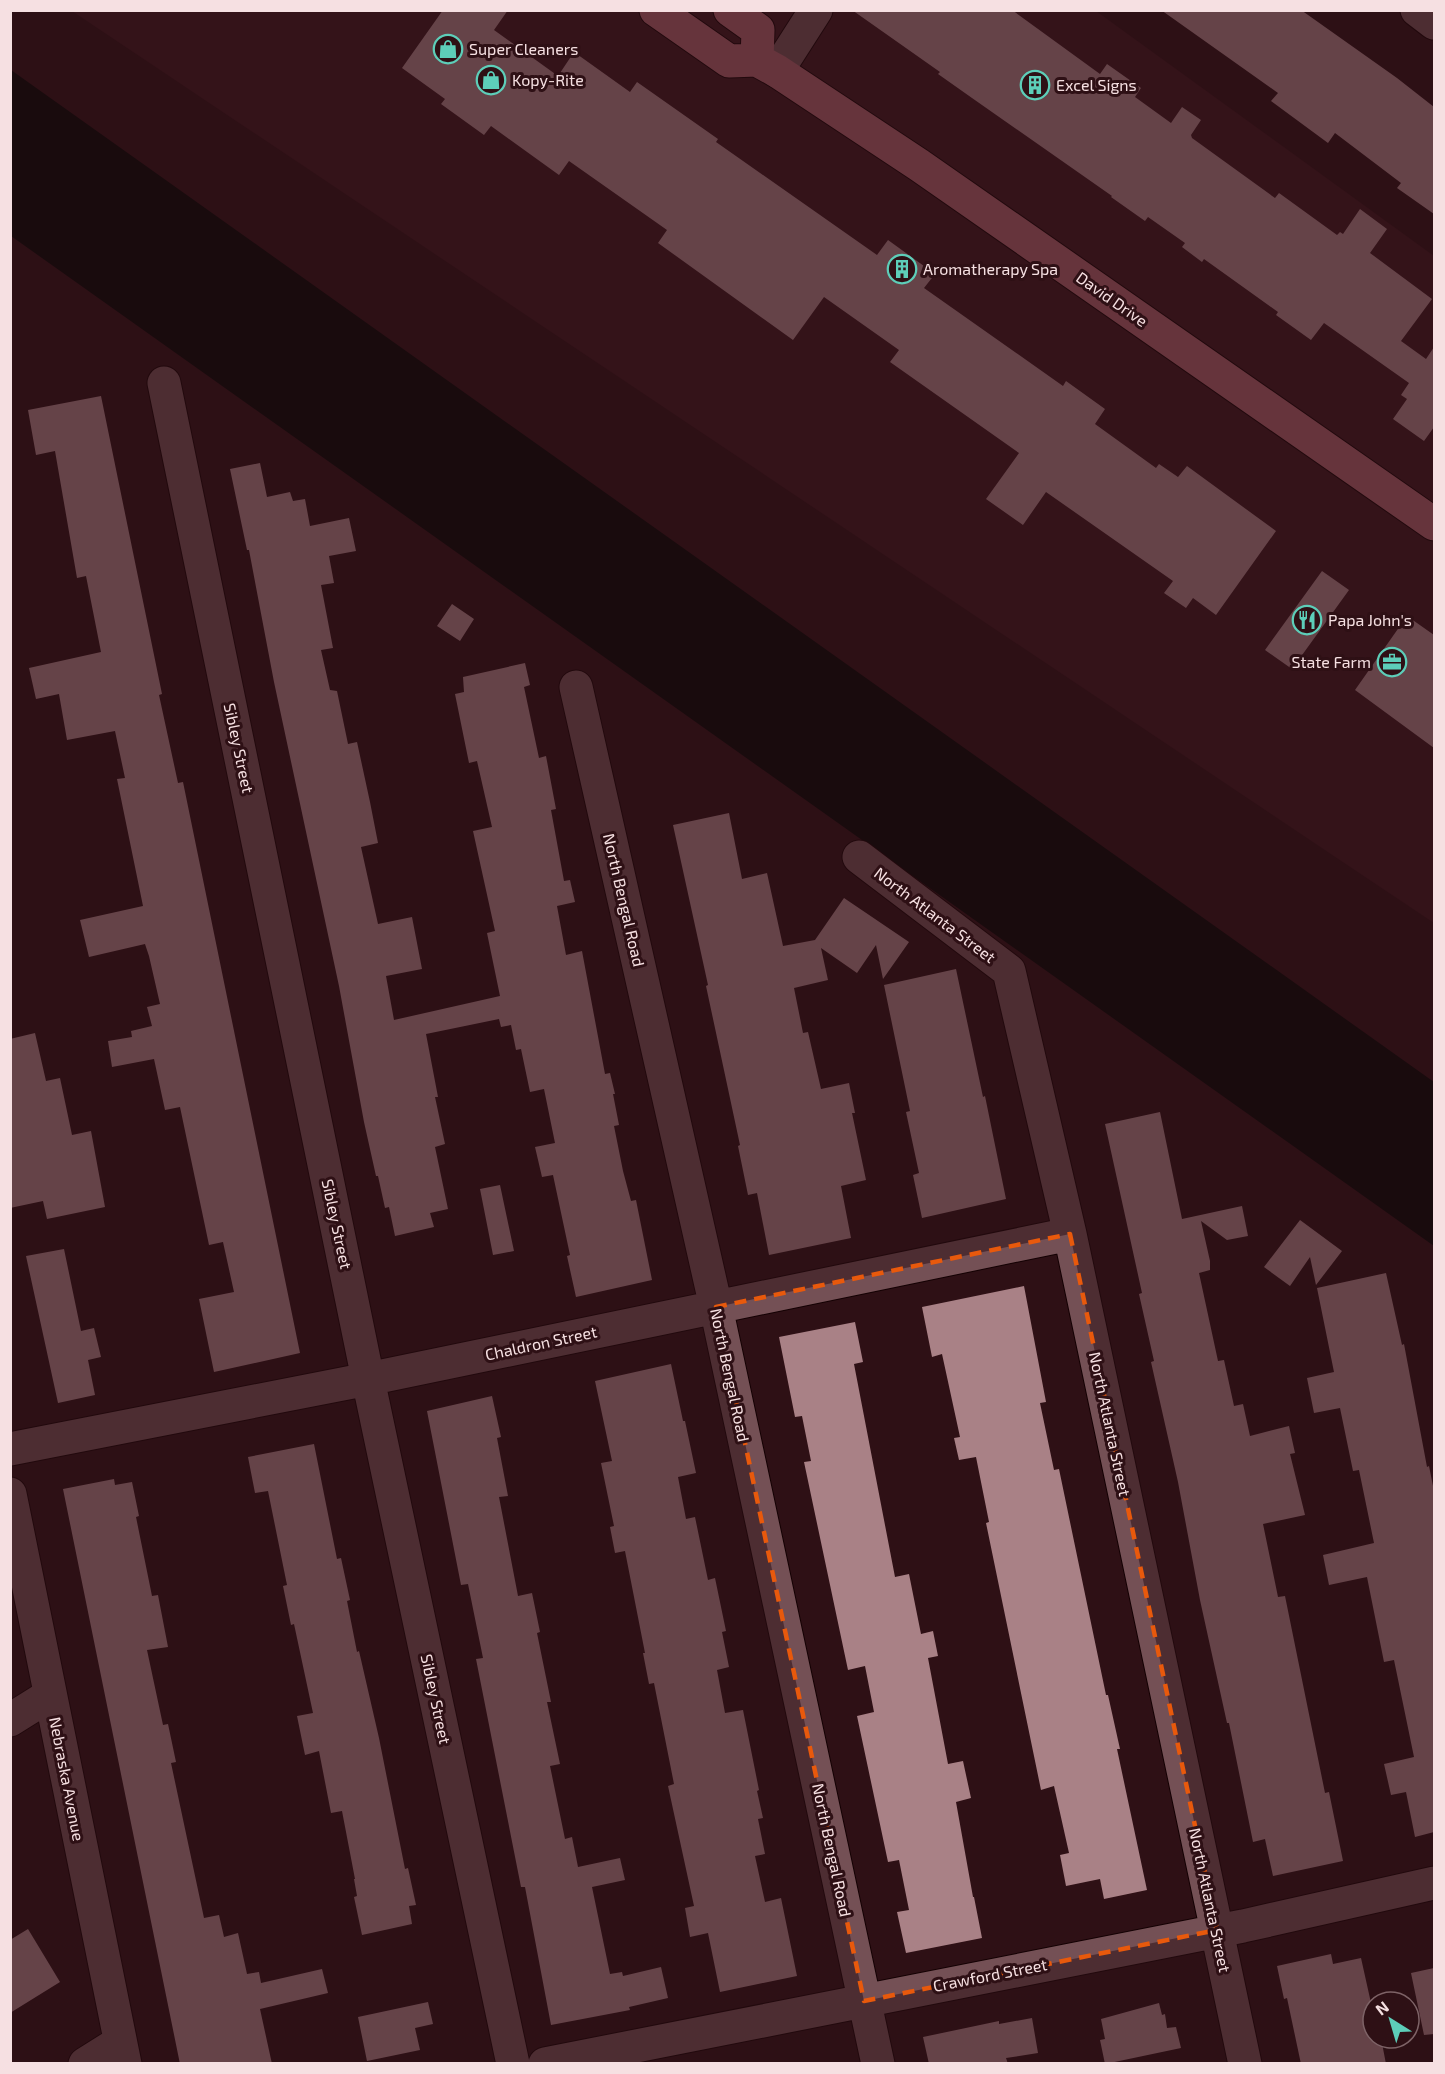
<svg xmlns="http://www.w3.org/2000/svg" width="1445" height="2074" font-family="'Exo 2',sans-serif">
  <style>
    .built { fill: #3c171e }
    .water { fill: #000604 }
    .building { fill: #a98186 }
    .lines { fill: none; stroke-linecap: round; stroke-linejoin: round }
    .minor-casing { stroke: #140003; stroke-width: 35 }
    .major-casing { stroke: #140003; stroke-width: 35 }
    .minor { stroke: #745055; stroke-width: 33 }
    .major { stroke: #ab606c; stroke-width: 33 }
    .marked { fill: none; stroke: #e8590c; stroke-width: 4.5; stroke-dasharray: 12 8; stroke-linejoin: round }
    .labels { text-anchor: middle; stroke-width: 6; stroke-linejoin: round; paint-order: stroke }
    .poi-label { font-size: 16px; fill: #f6e0e2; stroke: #2e1015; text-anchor: start }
    .street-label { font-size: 16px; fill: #f6e0e2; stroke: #2e1015 }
  </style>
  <rect width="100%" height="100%" fill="#2e1015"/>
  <path class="built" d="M72 11H1096L1434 256V923Z"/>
  <path class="water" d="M11 70 1434 1082V1246L11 236Z"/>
  <path class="building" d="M443 10H508L494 30 558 76 574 52 630 92 637 82 718 139 716 142 877 255 888 240 935 274 924 288 1063 386 1066 381 1105 409 1095 424 1156 468 1159 464 1178 477 1187 466 1276 531 1216 615 1193 598 1186 608 1164 593 1173 581 1046 492 1023 525 986 499 1019 453 890 362 899 350 824 297 793 340 658 243 667 230 569 161 559 175 491 126 484 135 441 104 445 99 402 68Z
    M852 10H1012L1100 74 1107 64 1141 88 1135 97 1171 123 1182 107 1201 120 1191 135 1192 138 1275 198 1279 193 1337 235 1340 232 1343 234 1360 209 1387 229 1370 253 1432 299 1401 341 1426 359 1434 347V427L1424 441 1393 419 1407 399 1401 395 1409 383 1324 323 1311 340 1276 315 1278 312 1204 259 1202 262 1182 247 1185 243 1148 217 1145 221 1111 197 1112 196 972 98 938 74 940 72Z
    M1161 10H1301L1397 78 1434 107V214L1397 188 1401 183 1335 133 1328 143 1271 101 1278 93Z
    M101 396 162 694 159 695 178 783 183 782 300 1353 214 1372 199 1299 234 1292 223 1242 209 1245 180 1107 165 1110 154 1059 112 1067 108 1041 132 1037 131 1031 152 1026 147 1007 160 1004 149 956 145 944 89 957 80 920 143 906 117 779 125 778 115 731 67 740 59 694 36 699 29 668 101 652 86 576 77 578 55 451 36 455 28 410Z
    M260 463 267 497 290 492 293 501 305 499 310 526 349 518 356 551 329 556 334 583 321 585 333 648 321 650 330 690 337 691 348 744 357 742 370 802 378 843 361 847 378 924 412 917 422 969 386 976 394 1020 500 996 487 933 495 931 473 831 492 827 477 761 469 763 455 694 464 692 463 677 525 663 530 685 524 687 539 758 546 756 556 809 551 810 564 881 570 880 575 902 557 906 566 955 582 951 605 1074 610 1073 615 1094H613L619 1125 614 1126 623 1171 631 1201 636 1200 652 1280 576 1297 567 1256 570 1255 553 1175 542 1177 535 1147 555 1143 544 1089 530 1092 521 1049 516 1050 511 1025 501 1027 499 1019 426 1034 438 1097H435L445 1144 435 1147 448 1209 430 1213 434 1227 395 1236 389 1207 385 1208 378 1176H376L364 1122 339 986 274 682 249 550H247L230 469Z
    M1322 571 1349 590 1292 669 1265 650Z
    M452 604 474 619 460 641 437 626Z
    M1407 616 1434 635V748L1355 690Z
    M729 813 742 879 767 873 783 946 815 940 844 898 909 942 883 979 876 945 857 973 821 948 828 980 794 988 803 1033 808 1032 821 1089 849 1083 855 1113H852L866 1180 841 1186 851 1238 769 1255 757 1193 748 1195 738 1146 740 1145 706 986 708 985 673 825Z
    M956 969 983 1097 985 1096 1006 1199 922 1218 913 1175 919 1173 906 1112 910 1111 884 985Z
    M35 1033 46 1081 60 1078 72 1135 91 1131 105 1207 47 1219 43 1201 10 1208V1039Z
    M1160 1112 1182 1219 1242 1206 1248 1236 1227 1240 1201 1221 1210 1261V1270L1199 1273 1218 1361 1224 1360 1234 1406 1243 1404 1250 1436 1289 1426 1295 1453 1290 1454 1305 1515 1263 1524 1278 1597 1285 1596 1325 1793 1329 1792 1343 1861 1273 1876 1265 1839 1253 1842 1229 1723H1227L1200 1600 1178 1482 1151 1362 1154 1361 1139 1294 1142 1293 1105 1124Z
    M500 1185 514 1251 493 1255 480 1189Z
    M1300 1220 1342 1251 1316 1285 1310 1257 1290 1286 1264 1267Z
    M64 1249 81 1331 94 1328 101 1357 88 1360 95 1395 58 1403 26 1256Z
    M1386 1273 1402 1345 1404 1344 1427 1467 1429 1466 1434 1491V1832L1415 1837 1406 1792 1391 1795 1384 1764 1414 1757 1394 1660 1384 1662 1367 1577 1329 1585 1323 1555 1374 1543 1359 1470 1353 1471 1340 1408 1314 1413 1307 1378 1334 1372 1317 1288Z
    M1024 1286 1046 1402 1040 1403 1054 1470 1059 1469 1106 1695H1108L1120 1749H1117L1147 1890 1104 1899 1100 1879 1066 1886 1060 1855 1069 1853 1054 1786 1041 1790 986 1523 989 1522 976 1457 959 1460 954 1438 960 1437 942 1354 932 1357 922 1307Z
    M855 1322 863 1362 854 1364 895 1577 909 1574 921 1634 933 1631 938 1656 928 1658 948 1764 963 1761 971 1798 956 1802 973 1897H974L982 1938 906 1953 897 1912 909 1910 899 1860 888 1862 857 1716 874 1712 865 1666 848 1670 804 1462 811 1461 802 1416 795 1417 779 1337Z
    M671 1364 683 1421H685L696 1473 678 1477 686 1519 695 1517 708 1580 715 1578 726 1631 722 1632 729 1667 717 1670 725 1713 743 1710 759 1790 757 1791 763 1818 758 1819 765 1854 755 1856 765 1902 781 1898 797 1976 720 1992 708 1933 690 1937 685 1908 694 1906 668 1786 674 1784 654 1683 649 1684 643 1653H645L625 1551 615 1553 610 1527 614 1526 601 1463 612 1461 595 1381Z
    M492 1396 501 1437 497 1438 508 1496 499 1497 518 1596 532 1593 540 1632 537 1633 551 1702H547L560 1764 550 1766 565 1839 572 1837 578 1867 620 1858 625 1880 592 1887 610 1974 622 1972 623 1976 661 1967 668 1998 629 2007 630 2010 551 2025 525 1887H521L476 1659 483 1658 468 1584 461 1585 427 1411Z
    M314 1444 337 1559 341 1558 350 1600 347 1601 357 1652 359 1651 379 1738 405 1869 408 1868 416 1905 409 1906 412 1924 362 1935 354 1897 357 1896 354 1879H355L342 1811 331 1813 319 1751 305 1755 297 1716 313 1713 294 1624 291 1625 283 1586 287 1585 268 1491 255 1493 248 1457Z
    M114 1479 115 1485 132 1482 139 1516 136 1517 152 1596 158 1595 168 1647 147 1650 163 1725 168 1724 176 1762 171 1763 204 1918 219 1915 224 1937 238 1933 247 1974 259 1972 261 1983 322 1969 328 1993 260 2009 272 2064H180L63 1489Z
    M28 1929 60 1982 10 2013V1940Z
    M1331 1954 1333 1964 1361 1958 1373 2012V2038H1381L1386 2064H1301L1287 1998 1284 1999 1277 1966Z
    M1434 1968V2034L1424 2035 1411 1973Z
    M428 2002 433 2024 415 2028 420 2050 367 2061 358 2017Z
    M1159 2003 1162 2015 1165 2014 1167 2028 1176 2027 1181 2048 1105 2064 1100 2040 1105 2039 1101 2019Z
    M1032 2018 1038 2053 1006 2058 1008 2064H929L923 2037 999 2021V2024Z"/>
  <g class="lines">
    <g class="minor-casing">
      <path id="minor" d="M1417 10 1434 23
        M777 71 816 10
        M164 383 368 1379 513 2064
        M576 687 716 1307 878 2064
        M859 857 1009 971 1070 1234 1245 2064
        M10 1449 368 1379 1070 1234
        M10 1494 125 2064
        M10 1720 50 1695
        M85 2064 120 2042
        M545 2064 1243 1926 1434 1883"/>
    </g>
    <g class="major-casing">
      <path id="major" d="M656 10 729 61 757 60 777 71 919 165 1434 524
        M730 10 758 30 757 60"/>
    </g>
    <use href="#minor" class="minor"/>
    <use href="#major" class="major"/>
  </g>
  <path d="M0 0H1445V2074H0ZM1070 1234 1217 1930 864 2001 716 1307Z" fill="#2e1015" fill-opacity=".55" fill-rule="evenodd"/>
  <path class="marked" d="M1070 1234 1217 1930 864 2001 716 1307Z"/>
  <defs>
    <g id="shop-ring" transform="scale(1.5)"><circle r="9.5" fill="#2e1015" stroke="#5dceb9" stroke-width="1.5"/><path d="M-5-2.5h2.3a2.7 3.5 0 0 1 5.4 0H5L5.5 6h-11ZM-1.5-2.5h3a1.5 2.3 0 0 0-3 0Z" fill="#5dceb9"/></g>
    <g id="building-ring" transform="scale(1.5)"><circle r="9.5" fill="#2e1015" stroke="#5dceb9" stroke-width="1.5"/><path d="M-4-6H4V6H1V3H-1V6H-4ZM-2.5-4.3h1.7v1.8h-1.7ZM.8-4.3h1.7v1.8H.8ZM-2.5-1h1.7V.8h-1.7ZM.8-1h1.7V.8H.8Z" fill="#5dceb9"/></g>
    <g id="restaurant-ring" transform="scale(1.5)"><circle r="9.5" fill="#2e1015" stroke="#5dceb9" stroke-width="1.5"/><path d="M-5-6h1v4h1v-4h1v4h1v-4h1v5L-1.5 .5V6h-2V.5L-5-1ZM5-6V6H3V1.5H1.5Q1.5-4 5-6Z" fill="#5dceb9"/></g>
    <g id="office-ring" transform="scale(1.5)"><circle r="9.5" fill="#2e1015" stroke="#5dceb9" stroke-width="1.5"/><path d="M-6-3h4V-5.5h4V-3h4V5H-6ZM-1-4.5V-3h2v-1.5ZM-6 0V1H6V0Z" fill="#5dceb9"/></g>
  </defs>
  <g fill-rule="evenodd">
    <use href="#shop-ring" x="448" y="49"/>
    <use href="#shop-ring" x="491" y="80"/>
    <use href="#building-ring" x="1035" y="85"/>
    <use href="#building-ring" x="902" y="269"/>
    <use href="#restaurant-ring" x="1307" y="620"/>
    <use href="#office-ring" x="1392" y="662"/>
  </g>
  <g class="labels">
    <g class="poi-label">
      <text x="469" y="55">Super Cleaners</text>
      <text x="512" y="86">Kopy-Rite</text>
      <text x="1056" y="91">Excel Signs</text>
      <text x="923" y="275">Aromatherapy Spa</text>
      <text x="1328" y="626">Papa John's</text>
      <text x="1371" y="668" text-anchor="end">State Farm</text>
    </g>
    <g class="street-label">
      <text transform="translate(1112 299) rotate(35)" y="6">David Drive</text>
      <text transform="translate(239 748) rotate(78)" y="6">Sibley Street</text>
      <text transform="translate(624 900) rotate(77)" y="6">North Bengal Road</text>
      <text transform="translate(935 915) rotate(37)" y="6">North Atlanta Street</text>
      <text transform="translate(337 1224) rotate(78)" y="6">Sibley Street</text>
      <text transform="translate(541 1343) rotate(-12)" y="6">Chaldron Street</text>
      <text transform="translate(730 1375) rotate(78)" y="6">North Bengal Road</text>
      <text transform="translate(1110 1424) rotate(78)" y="6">North Atlanta Street</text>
      <text transform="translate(436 1699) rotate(78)" y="6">Sibley Street</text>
      <text transform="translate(67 1779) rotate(79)" y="6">Nebraska Avenue</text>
      <text transform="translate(832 1850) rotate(78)" y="6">North Bengal Road</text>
      <text transform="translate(1210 1900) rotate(78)" y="6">North Atlanta Street</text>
      <text transform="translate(990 1975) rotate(-11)" y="6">Crawford Street</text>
    </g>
  </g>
  <rect width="1445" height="2074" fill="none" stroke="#f6e0e2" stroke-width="24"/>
  <g transform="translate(1391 2020) rotate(323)"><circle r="28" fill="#2e1015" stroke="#7e6367" stroke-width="1.5"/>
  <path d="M0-4.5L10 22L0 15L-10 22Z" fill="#5dceb9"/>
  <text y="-9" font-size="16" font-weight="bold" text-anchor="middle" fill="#f6e0e2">N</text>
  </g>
</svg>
